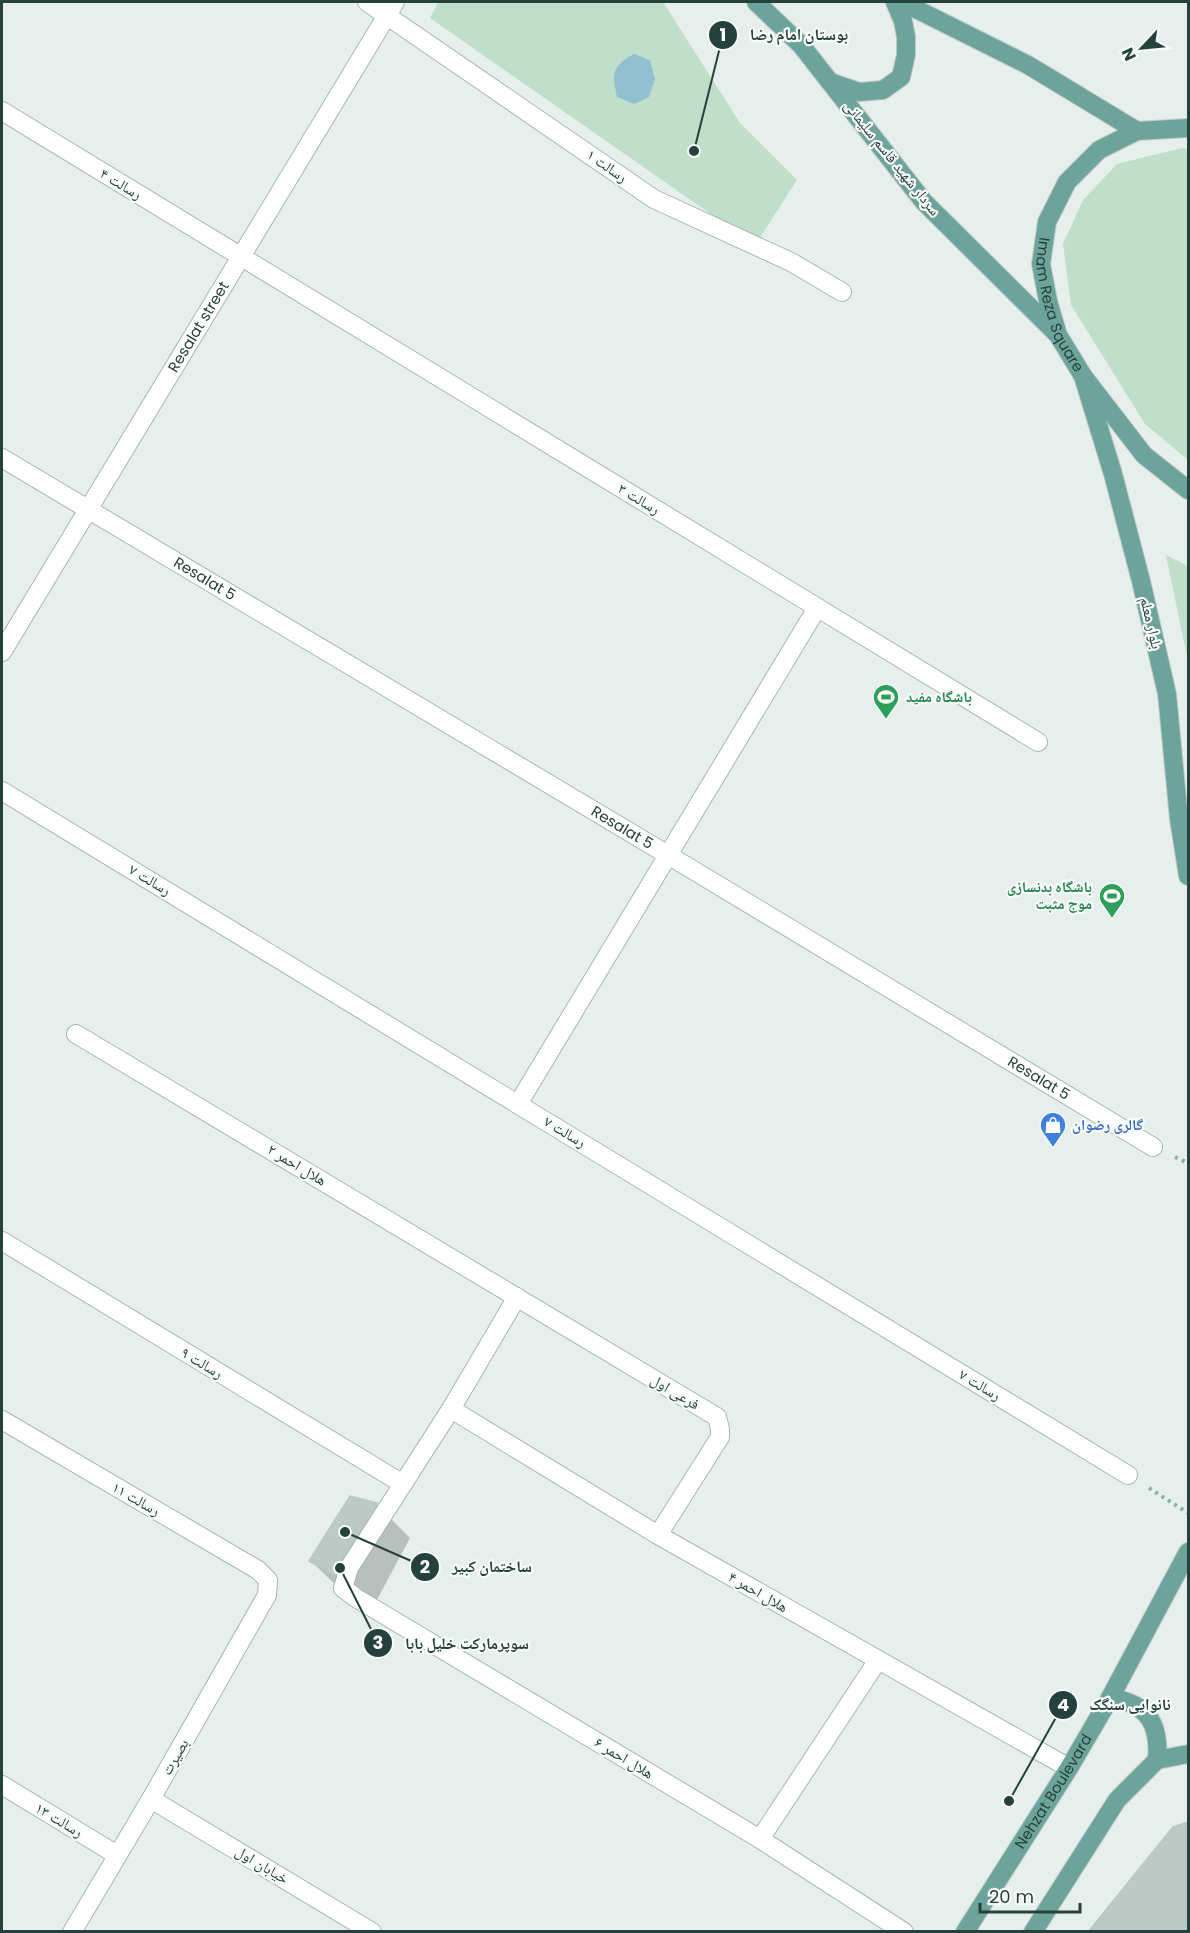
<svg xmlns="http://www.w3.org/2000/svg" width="1190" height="1933" font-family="Poppins,'Noto Naskh Arabic',sans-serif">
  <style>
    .green { fill: #c0dfcb }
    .water { fill: #91c1d1 }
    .shadow { fill: #0003 }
    .building { fill: #bcc9c5; stroke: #b9c8c3; stroke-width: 1.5 }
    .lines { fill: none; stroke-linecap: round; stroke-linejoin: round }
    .minor-casing { stroke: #a8b7b4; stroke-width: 20 }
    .major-casing { stroke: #c2cac8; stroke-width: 20 }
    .path { stroke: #88b1a8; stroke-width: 4; stroke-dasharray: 3 4.5; stroke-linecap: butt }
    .minor { stroke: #fff; stroke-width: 18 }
    .major { stroke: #6ca39a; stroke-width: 18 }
    .labels { text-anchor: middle; stroke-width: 4.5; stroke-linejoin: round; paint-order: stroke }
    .street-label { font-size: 15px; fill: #25413c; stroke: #f7fbf9 }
    .leisure-label { font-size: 15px; font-weight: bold; fill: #27864d; stroke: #f7fbf9; text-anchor: start }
    .shop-label { font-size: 15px; font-weight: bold; fill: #366cbe; stroke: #f7fbf9; text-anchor: start }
    .leader { fill: none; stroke: #25413c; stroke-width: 2 }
    .callout-dot { fill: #25413c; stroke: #f7fbf9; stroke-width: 2 }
    .mark-label { font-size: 18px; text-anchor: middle; font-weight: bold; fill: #fff }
    .callout-label { font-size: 16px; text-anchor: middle; font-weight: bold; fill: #25413c; stroke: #f7fbf9; stroke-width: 4.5; stroke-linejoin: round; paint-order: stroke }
  </style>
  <rect width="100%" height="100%" fill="#e6efec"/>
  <path class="green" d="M438 2H663L740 123 797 180 755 245 430 18Z
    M1182 148 1188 149V460L1145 424 1071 305 1063 244 1083 200 1117 164Z
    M1166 555 1188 566V662Z"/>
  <path class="water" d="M634 54 650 60 655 79 649 97 634 104 617 97C612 73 611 67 634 54Z"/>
  <path class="shadow" d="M350 1498 376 1504 410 1538 372 1609 345 1594 311 1561Z
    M1188 1824V1932H1090L1174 1828Z"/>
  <path class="building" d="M350 1496 377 1503 338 1577 309 1561Z
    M1188 1822V1932H1088L1173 1827Z"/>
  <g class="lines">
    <g class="minor-casing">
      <g id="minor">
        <path d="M367 2 654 199 791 262 842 292"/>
        <path d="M2 111 1038 742"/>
        <path id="s1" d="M2 458 668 855 1153 1147"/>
        <path id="s2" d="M2 652 395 2"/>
        <path d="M2 791 1128 1475"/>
        <path d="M76 1034 717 1417 720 1429V1437L658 1535"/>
        <path d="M518 1104 817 608"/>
        <path d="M2 1241 403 1484"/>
        <path d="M517 1297 451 1409 349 1568 343 1588 356 1598 760 1839 904 1932"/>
        <path d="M451 1409 658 1535 1069 1768"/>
        <path d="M2 1420 258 1570 268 1580 267 1595 151 1799 72 1932"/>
        <path d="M2 1785 117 1855"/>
        <path d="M151 1799 372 1932"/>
        <path d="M760 1839 878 1660"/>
      </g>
    </g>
    <g class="major-casing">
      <g id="major">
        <path d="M756 2 801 45 924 202 1056 333"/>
        <path d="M902 2 1028 65 1137 131"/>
        <path d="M830 82 859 92 883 90 901 77 906 55V37L903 21 895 2"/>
        <path id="s3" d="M1188 128 1137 131 1099 150 1067 182 1047 222 1041 264 1048 301 1058 335 1083 376 1144 455 1188 490"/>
        <path d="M1083 376 1113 474 1141 581 1167 694 1179 819 1188 876"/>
        <path d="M1110 1698C1147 1703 1160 1723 1157 1760"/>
        <path id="s4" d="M965 1932 1069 1768 1110 1698 1188 1552"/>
        <path d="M1033 1932 1117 1800 1157 1760 1188 1754"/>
      </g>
    </g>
    <path class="path" d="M1175 1157 1188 1163
      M1149 1488 1188 1513"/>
    <use href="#minor" class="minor"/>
    <use href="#major" class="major"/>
  </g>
  <defs>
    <g id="stadium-pin" transform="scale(1.35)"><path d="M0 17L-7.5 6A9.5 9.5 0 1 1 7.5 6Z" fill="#2e9e5b" stroke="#f7fbf9"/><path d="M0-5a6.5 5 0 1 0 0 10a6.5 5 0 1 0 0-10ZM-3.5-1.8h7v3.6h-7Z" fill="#fff"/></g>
    <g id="shop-pin" transform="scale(1.35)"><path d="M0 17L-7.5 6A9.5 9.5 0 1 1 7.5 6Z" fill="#3f7fe0" stroke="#f7fbf9"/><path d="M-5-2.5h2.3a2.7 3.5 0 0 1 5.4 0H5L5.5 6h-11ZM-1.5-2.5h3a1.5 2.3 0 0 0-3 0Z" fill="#fff"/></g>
  </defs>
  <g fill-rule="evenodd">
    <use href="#stadium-pin" x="886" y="697"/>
    <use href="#stadium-pin" x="1112" y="896"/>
    <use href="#shop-pin" x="1053" y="1125"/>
  </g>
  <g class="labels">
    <g class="street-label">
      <text transform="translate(892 158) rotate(51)" y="5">سردار شهید قاسم سلیمانی</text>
      <text transform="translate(607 166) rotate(35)" y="5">رسالت ۱</text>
      <text transform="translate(121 184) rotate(31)" y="5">رسالت ۴</text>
      <text dy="5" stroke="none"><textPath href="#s3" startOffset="270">Imam Reza Square</textPath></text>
      <text dy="5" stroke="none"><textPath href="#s2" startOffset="380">Resalat street</textPath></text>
      <text transform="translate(639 499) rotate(31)" y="5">رسالت ۳</text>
      <text dy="5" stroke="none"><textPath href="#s1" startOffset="236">Resalat 5</textPath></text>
      <text transform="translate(1151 623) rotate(77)" y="5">بلوار معلم</text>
      <text dy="5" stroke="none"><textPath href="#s1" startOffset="722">Resalat 5</textPath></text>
      <text transform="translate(150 880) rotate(31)" y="5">رسالت ۷</text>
      <text dy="5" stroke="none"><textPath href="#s1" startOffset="1208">Resalat 5</textPath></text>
      <text transform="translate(565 1132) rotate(31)" y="5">رسالت ۷</text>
      <text transform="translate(297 1165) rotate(31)" y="5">هلال احمر ۲</text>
      <text transform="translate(202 1363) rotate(31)" y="5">رسالت ۹</text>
      <text transform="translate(980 1385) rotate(31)" y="5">رسالت ۷</text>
      <text transform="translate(675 1392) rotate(31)" y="5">فرعی اول</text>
      <text transform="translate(136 1499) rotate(30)" y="5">رسالت ۱۱</text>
      <text transform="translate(758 1592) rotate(30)" y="5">هلال احمر ۴</text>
      <text transform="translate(175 1757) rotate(-60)" y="5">بصیرت</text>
      <text transform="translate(624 1758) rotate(31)" y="5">هلال احمر ۶</text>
      <text dy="5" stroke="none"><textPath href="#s4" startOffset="166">Nehzat Boulevard</textPath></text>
      <text transform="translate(59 1820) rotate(31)" y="5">رسالت ۱۳</text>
      <text transform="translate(262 1865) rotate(31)" y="5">خیابان اول</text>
    </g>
    <g class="leisure-label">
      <text x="906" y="702">باشگاه مفید</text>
      <text x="1092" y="892" text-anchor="end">باشگاه بدنسازی<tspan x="1092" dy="17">موج مثبت</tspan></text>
    </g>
    <g class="shop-label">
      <text x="1072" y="1130">گالری رضوان</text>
    </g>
  </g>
  <path class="leader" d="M694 151L723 35M345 1532L425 1567M340 1568L378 1643M1009 1801L1063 1705"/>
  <g class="callout-dot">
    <circle cx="694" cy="151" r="6"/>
    <circle cx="345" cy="1532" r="6"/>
    <circle cx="340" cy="1568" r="6"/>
    <circle cx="1009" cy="1801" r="6"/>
    <circle cx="723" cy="35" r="15"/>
    <circle cx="425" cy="1567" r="15"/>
    <circle cx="378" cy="1643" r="15"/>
    <circle cx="1063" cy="1705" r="15"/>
  </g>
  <g class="mark-label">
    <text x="723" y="41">1</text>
    <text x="425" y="1573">2</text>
    <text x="378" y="1649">3</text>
    <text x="1063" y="1711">4</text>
  </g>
  <g class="callout-label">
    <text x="799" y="40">بوستان امام رضا</text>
    <text x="492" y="1572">ساختمان کبیر</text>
    <text x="467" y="1649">سوپرمارکت خلیل بابا</text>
    <text x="1130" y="1710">نانوایی سنگک</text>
  </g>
  <rect width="1190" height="1933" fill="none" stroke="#25413c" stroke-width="6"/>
  <g transform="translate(1142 48) rotate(244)" stroke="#f7fbf9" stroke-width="4.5" paint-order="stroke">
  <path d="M0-4.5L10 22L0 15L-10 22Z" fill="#25413c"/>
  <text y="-9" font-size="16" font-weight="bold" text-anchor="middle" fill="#25413c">N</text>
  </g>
  <path d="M980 1903v9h100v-9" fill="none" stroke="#25413c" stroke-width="3"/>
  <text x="989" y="1903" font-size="18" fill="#25413c" stroke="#f7fbf9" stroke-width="4.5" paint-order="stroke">20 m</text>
</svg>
